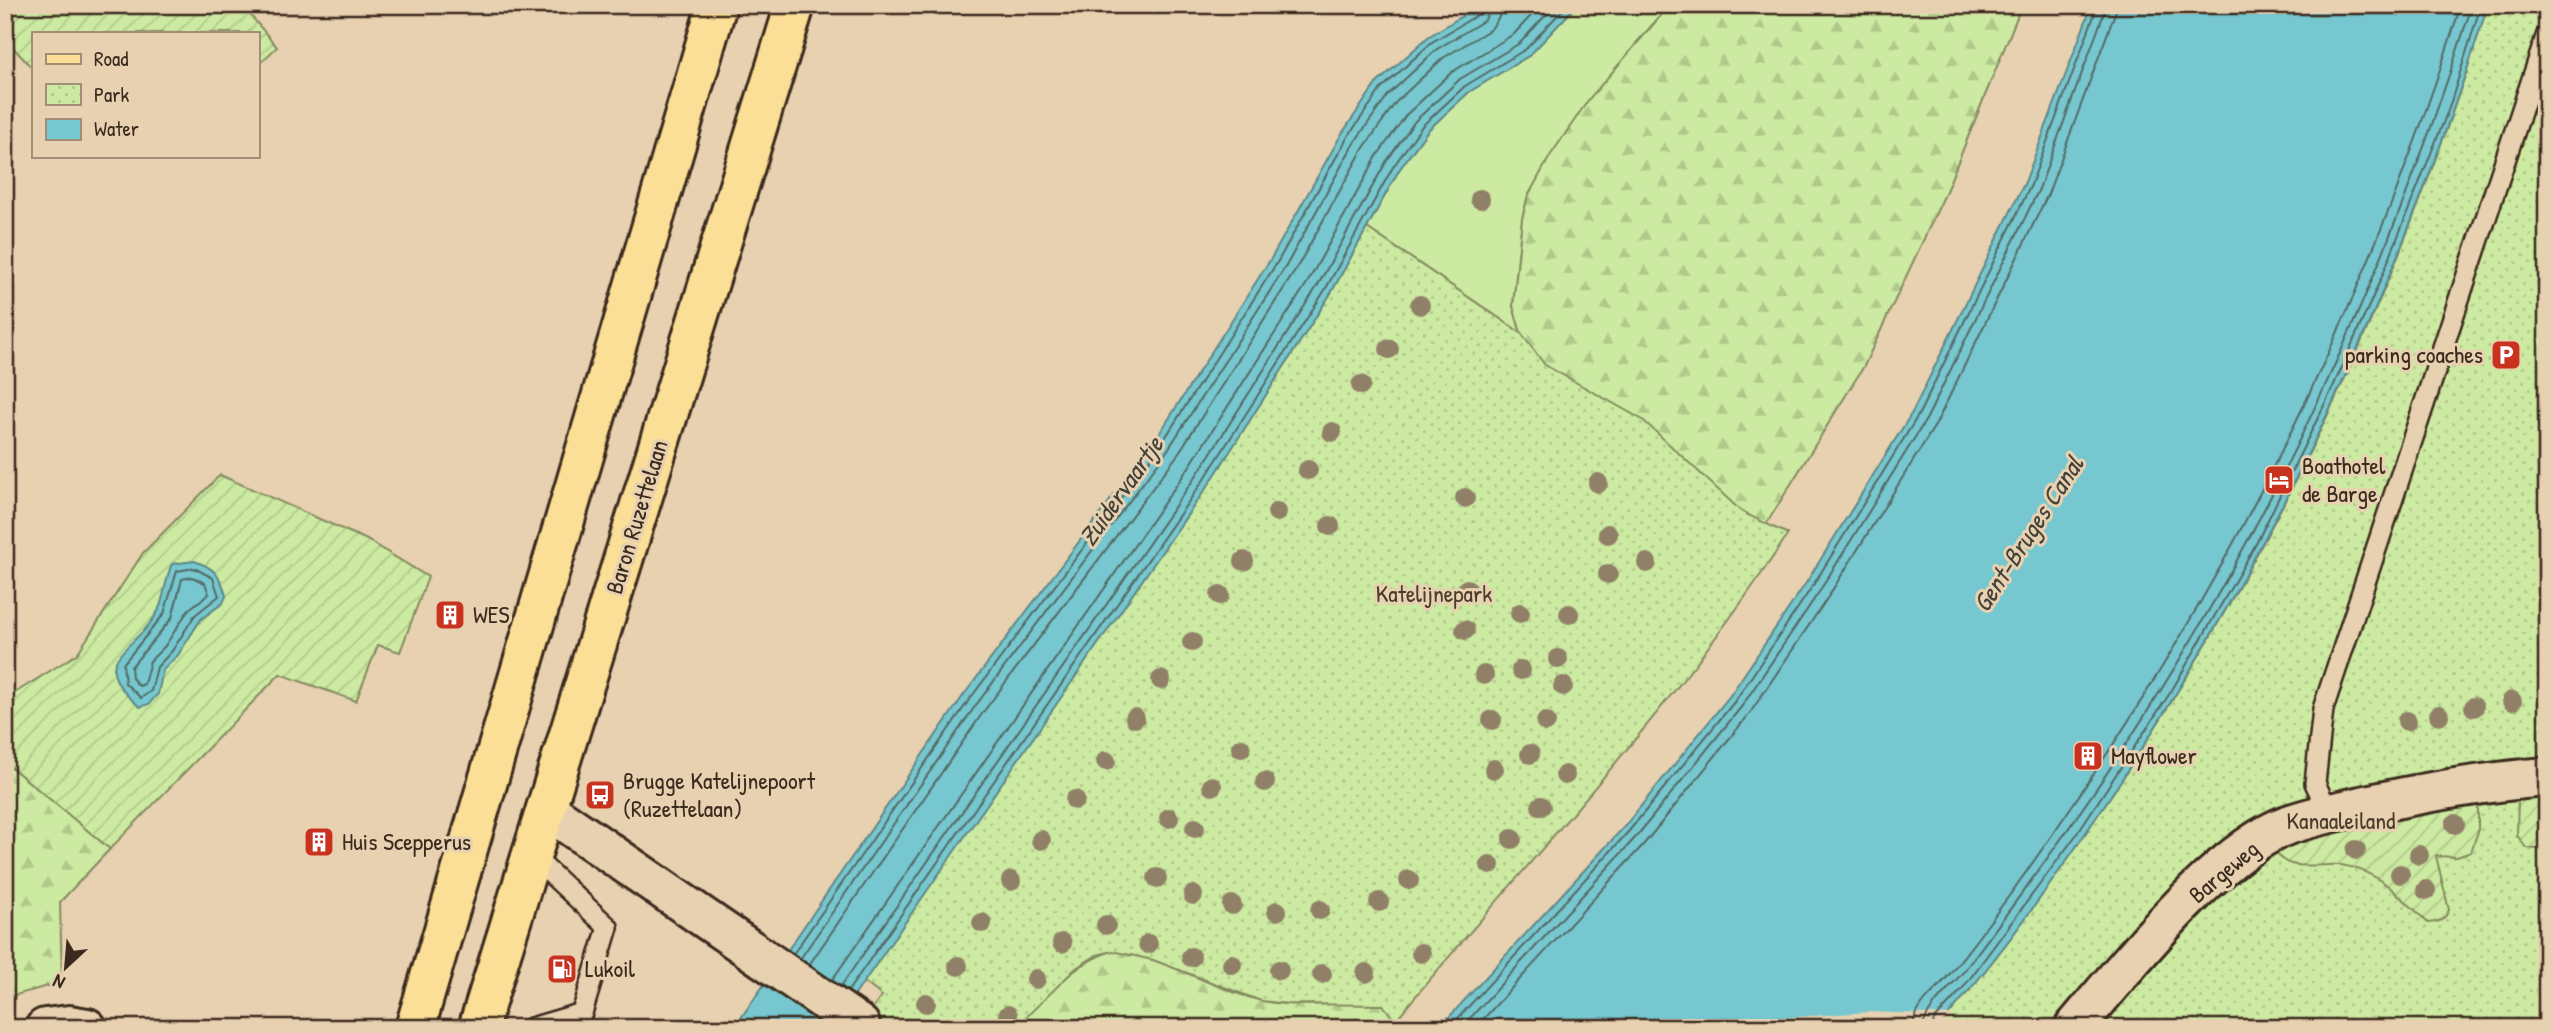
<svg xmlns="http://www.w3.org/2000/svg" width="2552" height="1033" font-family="'Patrick Hand',sans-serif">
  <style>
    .grass { fill: #cceaa1; stroke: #848a60; stroke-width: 2 }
    .forest { fill: url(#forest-firs); stroke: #848a60; stroke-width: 2 }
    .park { fill: url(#park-dots); stroke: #848a60; stroke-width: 2 }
    .garden { fill: url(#garden-furrows); stroke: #848a60; stroke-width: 2 }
    .water { fill: #76c7cf; stroke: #5e8888; stroke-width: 2 }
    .pier { fill: #e7d1b0 }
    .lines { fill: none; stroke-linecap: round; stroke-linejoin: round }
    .shore { stroke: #536965; stroke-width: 2 }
    .service-casing { stroke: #3b2a1e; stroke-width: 24 }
    .minor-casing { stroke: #3b2a1e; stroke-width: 44 }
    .tertiary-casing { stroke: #3b2a1e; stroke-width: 44 }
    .primary-casing { stroke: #3b2a1e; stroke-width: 44 }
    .service { stroke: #e7d1b0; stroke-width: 19 }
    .minor { stroke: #e7d1b0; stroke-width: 38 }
    .tertiary { stroke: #e7d1b0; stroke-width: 38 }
    .primary { stroke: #fbdf96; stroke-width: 38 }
    .tree { fill: #918067 }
    .labels { text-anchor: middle; stroke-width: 6; stroke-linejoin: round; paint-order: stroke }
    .poi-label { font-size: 24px; fill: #3b2a1e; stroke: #e7d1b0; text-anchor: start }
    .street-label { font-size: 24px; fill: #3b2a1e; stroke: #e7d1b0 }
    .park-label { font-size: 24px; fill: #4a3d2b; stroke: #e7d1b0 }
    .water-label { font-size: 26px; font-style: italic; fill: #444239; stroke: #e7d1b0 }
  </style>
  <defs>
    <pattern id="forest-firs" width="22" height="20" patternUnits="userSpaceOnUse" patternTransform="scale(1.75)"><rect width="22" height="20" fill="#cceaa1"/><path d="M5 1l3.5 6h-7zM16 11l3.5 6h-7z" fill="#b0c98a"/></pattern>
    <pattern id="park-dots" width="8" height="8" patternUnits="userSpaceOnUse" patternTransform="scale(1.75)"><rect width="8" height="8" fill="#cceaa1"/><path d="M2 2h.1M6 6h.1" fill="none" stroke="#b0c98a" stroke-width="1.8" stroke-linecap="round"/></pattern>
    <pattern id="garden-furrows" width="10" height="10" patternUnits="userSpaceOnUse" patternTransform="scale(1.75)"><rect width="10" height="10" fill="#cceaa1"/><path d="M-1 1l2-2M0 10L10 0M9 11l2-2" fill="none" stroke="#b0c98a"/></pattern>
  </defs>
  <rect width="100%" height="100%" fill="#e7d1b0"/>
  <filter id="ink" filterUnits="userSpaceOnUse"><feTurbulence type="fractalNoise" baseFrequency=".0143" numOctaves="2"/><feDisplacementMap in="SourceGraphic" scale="14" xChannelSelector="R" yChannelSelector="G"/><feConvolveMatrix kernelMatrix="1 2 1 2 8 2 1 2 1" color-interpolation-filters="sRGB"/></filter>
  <g filter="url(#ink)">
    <path class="grass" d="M1577 5H1670L1637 42 1528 196 1522 219 1513 306 1521 333 1367 228 1399 170 1428 130 1469 92 1530 55Z"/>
    <path class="forest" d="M1670 5H2022L1944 196 1864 366 1765 526 1742 512 1583 388 1544 365 1521 333 1513 306 1522 219 1528 196 1550 156 1589 99Z
      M5 762 110 849 60 902 62 982 5 998Z
      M1112 951C1164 956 1209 988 1259 1000 1300 1010 1342 1000 1383 1005L1390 1010 1396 1028H1015C1044 1000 1072 963 1112 951Z"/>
    <path class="park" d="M2488 5H2547V1028H1937C2003 954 2061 870 2116 788 2276 547 2402 282 2488 5Z
      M1367 228 1521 333 1545 365 1643 420 1742 512 1788 534C1674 710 1528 860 1395 1021L1383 1005 1288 1004 1261 1001 1153 960 1112 951 1097 955 1076 968 1015 1028H858L882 996 863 981 1211 481 1331 293Z"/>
    <path class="garden" d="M5 5H242L277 47 257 66V33H33V69L5 39Z
      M220 475 367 540 428 577 400 652 378 645 356 701 280 674 110 849 5 762V699L77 654 143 553Z
      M2547 796V850L2526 848 2517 835 2518 797Z
      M2478 802V831L2471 852 2457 857 2436 856 2449 910C2444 921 2439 922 2428 923 2402 898 2378 870 2341 865 2323 863 2289 872 2278 855L2279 849 2319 833Z"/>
    <path class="water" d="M1480 5H1577L1530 55 1469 92 1428 130 1399 170 1331 293 1211 481 832 1028H734L963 696 1154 442 1272 257 1341 135 1376 84 1428 37Z
      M2092 5H2488C2401 282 2276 546 2116 788 2061 870 2003 954 1937 1028H1439L1624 827 1729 697 1806 583 1913 411 2025 182Z
      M194 561C214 567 221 576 226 596L223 603 201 619 178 655 163 670 158 694 149 704 140 707C81 658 138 651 158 611 165 596 165 579 172 564Z"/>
    <path class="pier" d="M1869 1012 1953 1015 1941 1028H1632Z"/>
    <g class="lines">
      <path class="shore" d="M194 568 213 578 219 596 195 615 172 651 157 667 151 691 141 698 125 683 123 664 164 614 177 571Z
        M192 577 205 583 209 594 189 609 165 646 150 661 144 684 139 686 132 678 131 667 172 618 182 579Z
        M793 954 969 700 1160 446 1278 261 1347 138 1381 89 1432 42 1479 14 1482 5
        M800 959 976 705 1167 451 1286 266 1354 143 1388 95 1437 49 1485 20 1491 5
        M809 965 984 711 1176 457 1295 271 1363 149 1396 102 1443 58 1491 29 1499 17 1501 5
        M832 980 1189 467 1309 280 1377 156 1406 115 1452 72 1514 34 1541 5
        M841 986 1198 473 1318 285 1386 162 1415 121 1460 79 1520 43 1555 5
        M848 991 1205 478 1325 290 1393 167 1422 126 1465 86 1526 49 1567 5
        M1449 1028 1629 831 1735 701 1812 587 1919 414 2031 185 2098 5
        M1461 1028 1636 837 1742 706 1819 592 1927 418 2039 189 2107 5
        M1475 1028 1644 844 1750 713 1828 597 1936 424 2048 194 2118 5
        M1913 1028C1914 1006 1935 992 1948 976 2002 909 2051 837 2099 766 2255 531 2377 274 2461 5
        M1923 1028C1925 1007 1955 984 1967 967 2020 896 2072 826 2121 752 2273 523 2390 267 2472 5
        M1932 1028 1934 1020 1963 988 2074 838 2172 690 2256 544 2333 387 2383 274 2449 108 2481 5"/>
      <g class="service-casing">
        <path id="service" d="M2329 813 2315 783 2323 709 2547 34
          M531 1028 582 1013 608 927 531 855"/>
      </g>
      <g class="minor-casing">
        <path id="minor" d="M546 809 860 1025
          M45 1028 69 1025 87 1028"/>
      </g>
      <g class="tertiary-casing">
        <path id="tertiary" d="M2074 1028C2125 968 2210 860 2280 828 2304 818 2332 813 2357 807 2420 793 2482 782 2547 777"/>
      </g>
      <g class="primary-casing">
        <path id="primary" d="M415 1028 717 5
          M478 1028 795 5"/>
      </g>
      <use href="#service" class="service"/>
      <use href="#minor" class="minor"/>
      <use href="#tertiary" class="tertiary"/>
      <use href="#primary" class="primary"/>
    </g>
    <g class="tree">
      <circle cx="1480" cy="199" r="10"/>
      <circle cx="1420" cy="305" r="10"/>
      <circle cx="1389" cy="349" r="10"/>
      <circle cx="1361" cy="385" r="10"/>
      <circle cx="1332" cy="432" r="10"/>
      <circle cx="1308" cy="470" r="10"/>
      <circle cx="1598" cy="483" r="10"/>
      <circle cx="1465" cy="498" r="10"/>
      <circle cx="1277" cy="512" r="10"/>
      <circle cx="1330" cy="526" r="10"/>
      <circle cx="1608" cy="534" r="10"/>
      <circle cx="1244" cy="561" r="10"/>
      <circle cx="1647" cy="563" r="10"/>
      <circle cx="1608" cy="574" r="10"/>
      <circle cx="1467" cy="589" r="10"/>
      <circle cx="1220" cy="595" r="10"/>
      <circle cx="1520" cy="613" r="10"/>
      <circle cx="1569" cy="614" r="10"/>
      <circle cx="1465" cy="630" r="10"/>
      <circle cx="1192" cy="642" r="10"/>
      <circle cx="1558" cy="659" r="10"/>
      <circle cx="1521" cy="670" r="10"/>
      <circle cx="1484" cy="675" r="10"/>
      <circle cx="1161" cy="680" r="10"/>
      <circle cx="1563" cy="686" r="10"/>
      <circle cx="2512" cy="701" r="10"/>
      <circle cx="2474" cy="707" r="10"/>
      <circle cx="2439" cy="715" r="10"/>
      <circle cx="1135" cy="718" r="10"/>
      <circle cx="1492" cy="720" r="10"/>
      <circle cx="2407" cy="721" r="10"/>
      <circle cx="1546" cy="722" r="10"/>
      <circle cx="1241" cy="748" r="10"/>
      <circle cx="1530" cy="754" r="10"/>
      <circle cx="1106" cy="761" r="10"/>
      <circle cx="1494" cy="769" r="10"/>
      <circle cx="1565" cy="775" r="10"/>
      <circle cx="1265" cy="782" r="10"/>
      <circle cx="1212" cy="786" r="10"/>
      <circle cx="1075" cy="800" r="10"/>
      <circle cx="1541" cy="806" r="10"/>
      <circle cx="1169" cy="818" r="10"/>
      <circle cx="2455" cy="824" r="10"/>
      <circle cx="1195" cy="828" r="10"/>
      <circle cx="1512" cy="839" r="10"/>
      <circle cx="1041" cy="840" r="10"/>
      <circle cx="2356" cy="850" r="10"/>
      <circle cx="2419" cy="855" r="10"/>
      <circle cx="1490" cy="865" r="10"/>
      <circle cx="2400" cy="874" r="10"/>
      <circle cx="1157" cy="878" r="10"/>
      <circle cx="1409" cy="880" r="10"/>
      <circle cx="1011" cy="881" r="10"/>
      <circle cx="2426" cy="890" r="10"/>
      <circle cx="1193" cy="895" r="10"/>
      <circle cx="1379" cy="902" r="10"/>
      <circle cx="1232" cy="905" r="10"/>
      <circle cx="1320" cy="910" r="10"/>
      <circle cx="1277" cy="911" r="10"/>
      <circle cx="982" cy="923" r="10"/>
      <circle cx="1106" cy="925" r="10"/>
      <circle cx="1062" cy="943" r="10"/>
      <circle cx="1148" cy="944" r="10"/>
      <circle cx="1421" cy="953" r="10"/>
      <circle cx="1191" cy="957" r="10"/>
      <circle cx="1232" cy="964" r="10"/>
      <circle cx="958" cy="966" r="10"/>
      <circle cx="1279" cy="970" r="10"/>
      <circle cx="1366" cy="973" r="10"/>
      <circle cx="1322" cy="974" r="10"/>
      <circle cx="1036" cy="979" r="10"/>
      <circle cx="926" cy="1003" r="10"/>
      <circle cx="1008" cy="1015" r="10"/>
    </g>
  </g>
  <defs>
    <g id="parking-square" transform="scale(1.575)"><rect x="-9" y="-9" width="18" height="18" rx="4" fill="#c8321e" stroke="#e7d1b0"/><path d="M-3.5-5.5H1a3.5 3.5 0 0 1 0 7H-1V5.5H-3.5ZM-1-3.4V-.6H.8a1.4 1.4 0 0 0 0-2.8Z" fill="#fff"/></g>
    <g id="hotel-square" transform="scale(1.575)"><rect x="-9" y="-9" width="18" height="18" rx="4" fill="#c8321e" stroke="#e7d1b0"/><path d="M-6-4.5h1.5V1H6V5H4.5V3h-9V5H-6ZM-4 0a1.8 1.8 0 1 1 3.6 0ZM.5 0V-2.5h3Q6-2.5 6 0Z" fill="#fff"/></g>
    <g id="building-square" transform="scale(1.575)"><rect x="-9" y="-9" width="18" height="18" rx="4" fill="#c8321e" stroke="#e7d1b0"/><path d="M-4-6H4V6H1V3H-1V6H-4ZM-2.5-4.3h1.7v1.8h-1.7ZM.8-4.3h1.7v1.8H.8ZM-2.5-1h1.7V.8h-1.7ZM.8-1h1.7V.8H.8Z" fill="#fff"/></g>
    <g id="bus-square" transform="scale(1.575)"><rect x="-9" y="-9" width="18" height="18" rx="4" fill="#c8321e" stroke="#e7d1b0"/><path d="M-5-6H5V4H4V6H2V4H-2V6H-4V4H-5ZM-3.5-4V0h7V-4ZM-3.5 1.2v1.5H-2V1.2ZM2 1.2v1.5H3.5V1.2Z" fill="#fff"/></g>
    <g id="fuel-square" transform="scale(1.575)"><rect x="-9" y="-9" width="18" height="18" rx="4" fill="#c8321e" stroke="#e7d1b0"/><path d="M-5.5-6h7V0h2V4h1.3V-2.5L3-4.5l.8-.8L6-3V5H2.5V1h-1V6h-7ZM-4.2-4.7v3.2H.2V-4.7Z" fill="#fff"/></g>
  </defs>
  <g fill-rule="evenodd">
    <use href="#parking-square" x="2506" y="355"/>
    <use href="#hotel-square" x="2279" y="480"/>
    <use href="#building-square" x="450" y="615"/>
    <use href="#building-square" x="2088" y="756"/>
    <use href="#bus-square" x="600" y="795"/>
    <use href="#building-square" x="319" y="842"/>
    <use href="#fuel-square" x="562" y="969"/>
  </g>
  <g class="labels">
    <g class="poi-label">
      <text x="2483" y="363" text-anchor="end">parking coaches</text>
      <text x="2302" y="474">Boathotel<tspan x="2302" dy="28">de Barge</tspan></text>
      <text x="473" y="623">WES</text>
      <text x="2111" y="764">Mayflower</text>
      <text x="623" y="789">Brugge Katelijnepoort<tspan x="623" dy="28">(Ruzettelaan)</tspan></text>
      <text x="342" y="850">Huis Scepperus</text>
      <text x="585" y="977">Lukoil</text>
    </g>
    <g class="street-label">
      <text transform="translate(637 517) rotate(-73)" y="8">Baron Ruzettelaan</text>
      <text transform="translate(2224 872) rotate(-40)" y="8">Bargeweg</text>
    </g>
    <g class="park-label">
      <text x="1434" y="602">Katelijnepark</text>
      <text x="2341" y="829">Kanaaleiland</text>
    </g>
    <g class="water-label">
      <text transform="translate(1121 491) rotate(-55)" y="9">Zuidervaartje</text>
      <text transform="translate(2028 534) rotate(-57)" y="9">Gent-Bruges Canal</text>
    </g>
  </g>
  <rect width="2552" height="1033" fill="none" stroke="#e7d1b0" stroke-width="28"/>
  <rect x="14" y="14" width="2524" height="1005" fill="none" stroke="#3b2a1e" stroke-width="2.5" filter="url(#ink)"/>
  <rect x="32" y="32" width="228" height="126" fill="#e7d1b0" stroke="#a28e76" stroke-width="2"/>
  <rect x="46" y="54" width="35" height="10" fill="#fbdf96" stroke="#a28e76" stroke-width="2"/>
  <text x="94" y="66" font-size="21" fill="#3b2a1e">Road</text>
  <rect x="46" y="84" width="35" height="21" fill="url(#park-dots)" stroke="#a28e76" stroke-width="2"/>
  <text x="94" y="102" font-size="21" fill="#3b2a1e">Park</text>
  <rect x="46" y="119" width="35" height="21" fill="#76c7cf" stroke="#a28e76" stroke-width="2"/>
  <text x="94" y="136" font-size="21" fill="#3b2a1e">Water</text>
  <g transform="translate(66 967) rotate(206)" stroke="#e7d1b0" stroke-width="5" paint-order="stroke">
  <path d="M0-5L12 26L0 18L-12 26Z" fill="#3b2a1e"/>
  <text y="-10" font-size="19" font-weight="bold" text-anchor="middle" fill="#3b2a1e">N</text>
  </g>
</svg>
